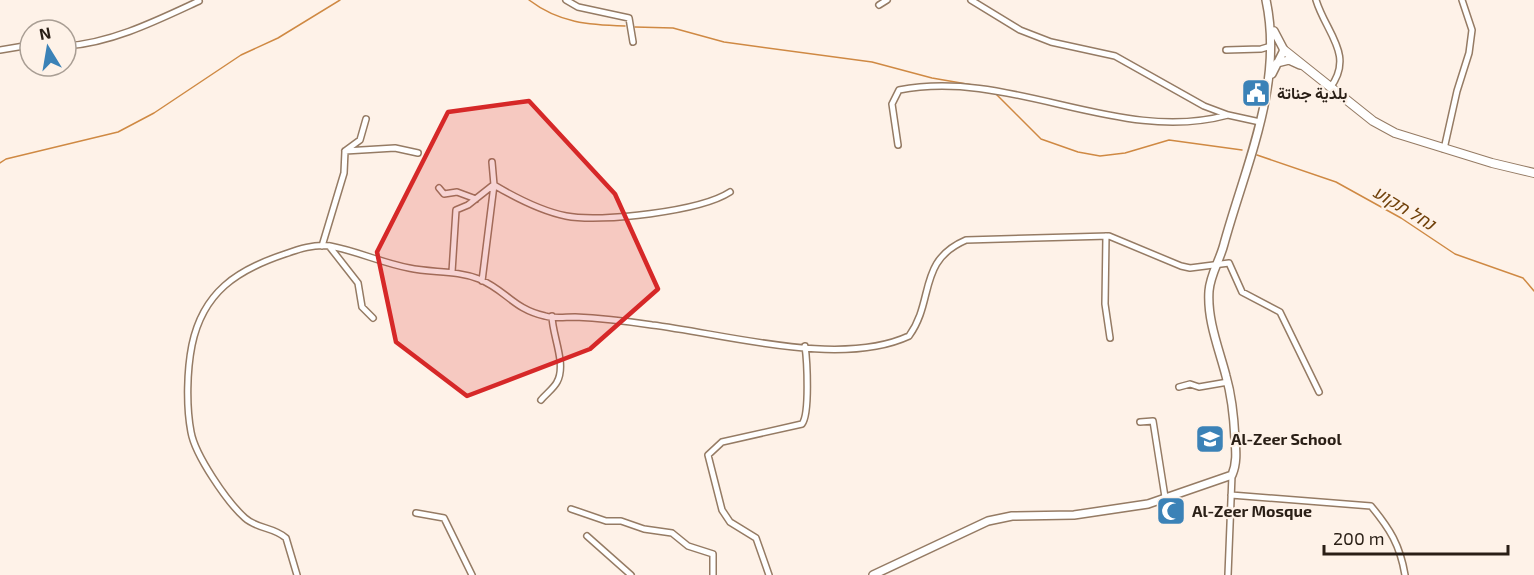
<svg xmlns="http://www.w3.org/2000/svg" width="1534" height="575" font-family="'Exo 2',Vazirmatn,Heebo,sans-serif">
  <style>
    .lines { fill: none; stroke-linecap: round; stroke-linejoin: round }
    .stream { stroke: #cf8943; stroke-width: 1.5 }
    .minor-casing { stroke: #957b64; stroke-width: 8 }
    .tertiary-casing { stroke: #957b64; stroke-width: 10 }
    .secondary-casing { stroke: #957b64; stroke-width: 10 }
    .minor { stroke: #fff; stroke-width: 5 }
    .tertiary { stroke: #fff; stroke-width: 7 }
    .secondary { stroke: #fff; stroke-width: 8 }
    .marked { fill: #d62828; fill-opacity: 0.2; stroke: #d62828; stroke-width: 4.5; stroke-linejoin: round }
    .labels { text-anchor: middle; stroke-width: 4.5; stroke-linejoin: round; paint-order: stroke }
    .poi-label { font-size: 16px; font-weight: bold; fill: #2a1f16; stroke: #fef2e8; text-anchor: start }
    .water-label { font-size: 18px; font-style: italic; fill: #70410a; stroke: #fef2e8 }
  </style>
  <rect width="100%" height="100%" fill="#fef2e8"/>
  <g class="lines">
    <path class="stream" d="M529 0C559 23 589 25 625 26
      M635 27 673 28 724 42 872 62 932 78 990 88
      M996 94 1041 139 1078 152 1100 156 1125 153 1169 140 1242 150
      M1257 155 1336 182 1401 218 1455 254 1523 278 1534 291
      M0 163 6 159 118 132 154 113 241 55 278 38 340 0"/>
    <g class="minor-casing">
      <path id="minor" d="M566 0 578 7 629 18 633 42
        M971 0 1020 30 1051 42 1115 56 1204 106 1228 115 1260 122
        M1316 0C1326 33 1355 55 1330 88
        M879 5 887 0
        M66 46C112 43 158 20 199 1
        M0 50 30 45
        M1226 50 1261 49 1271 46
        M898 145 892 104 899 90C1011 68 1118 145 1228 115
        M1444 149 1457 91 1469 53 1472 30 1462 0
        M345 151 360 140 366 119
        M494 185C516 198 541 211 566 216 601 223 701 211 730 192
        M439 188 444 194 457 192 476 199
        M1106 236 1105 304 1110 338
        M322 246 344 173 345 151 395 148 418 153
        M329 246 358 283 362 307 373 318
        M452 272 456 210 468 205 492 186
        M482 281 494 185 492 162
        M1179 387 1190 384 1199 387 1228 382
        M541 400C546 394 554 388 557 382 567 364 552 335 552 316
        M1140 422 1153 421 1165 497
        M1231 495 1371 506C1390 529 1400 545 1405 575
        M571 509 606 521H621L644 529 672 533 688 546 713 554V575
        M416 513 444 518 472 575
        M587 536 631 575
        M297 575 286 538C274 527 257 529 245 518 227 502 195 455 191 432 186 406 187 370 192 345 203 292 237 270 285 254 299 249 314 244 330 246 357 251 382 263 409 268 432 273 456 270 479 279 506 290 513 309 545 316 555 319 565 317 575 317 601 318 626 321 652 325 726 334 840 368 909 336 935 300 917 261 966 240L1109 236 1181 266 1190 268 1229 263 1242 292 1280 312 1319 392
        M769 575 756 538 730 522 722 510 708 455 722 442 802 424C810 414 807 360 805 346
        M1228 575 1232 475"/>
    </g>
    <g class="tertiary-casing">
      <path id="tertiary" d="M1274 31 1284 50
        M1277 63 1289 60 1300 65
        M1272 74 1284 50
        M873 575 988 521 1012 516 1074 515 1148 504 1232 475C1237 463 1236 452 1235 439 1234 418 1232 397 1226 376 1219 349 1207 320 1209 291 1210 275 1220 260 1224 244 1246 164 1284 84 1266 0"/>
    </g>
    <g class="secondary-casing">
      <path id="secondary" d="M1284 50 1373 121 1395 133 1492 163 1534 173"/>
    </g>
    <use href="#minor" class="minor"/>
    <use href="#tertiary" class="tertiary"/>
    <use href="#secondary" class="secondary"/>
  </g>
  <path class="marked" d="M529 101 615 194 658 289 590 349 467 396 396 342 377 252 448 112Z"/>
  <defs>
    <g id="civic-square" transform="scale(1.5)"><rect x="-9" y="-9" width="18" height="18" rx="4" fill="#3b82b7" stroke="#fef2e8"/><path d="M-.6-6.5H3V-4.5H.6V-3L4-1V1h2V6H-6V1h2V-1L-.6-3ZM-1.2 2.5V6h2.4V2.5Z" fill="#fff"/></g>
    <g id="school-square" transform="scale(1.5)"><rect x="-9" y="-9" width="18" height="18" rx="4" fill="#3b82b7" stroke="#fef2e8"/><path d="M0-5L7-2L0 1L-7-2ZM-4 1L0 2.5L4 1V4Q0 6-4 4Z" fill="#fff"/></g>
    <g id="mosque-square" transform="scale(1.5)"><rect x="-9" y="-9" width="18" height="18" rx="4" fill="#3b82b7" stroke="#fef2e8"/><path d="M3.5-4.9A6 6 0 1 0 3.5 4.9A5 5 0 1 1 3.5-4.9Z" fill="#fff"/></g>
  </defs>
  <g fill-rule="evenodd">
    <use href="#civic-square" x="1256" y="93"/>
    <use href="#school-square" x="1210" y="439"/>
    <use href="#mosque-square" x="1171" y="511"/>
  </g>
  <g class="labels">
    <g class="poi-label">
      <text x="1277" y="99">بلدية جناتة</text>
      <text x="1231" y="445">Al-Zeer School</text>
      <text x="1192" y="517">Al-Zeer Mosque</text>
    </g>
    <g class="water-label">
      <text transform="translate(1404 208) rotate(31)" y="6">נחל תקוע</text>
    </g>
  </g>
  <g transform="translate(48 48) rotate(349)"><circle r="28" fill="#fef2e8" stroke="#a99e94" stroke-width="1.5"/>
  <path d="M0-4.5L10 22L0 15L-10 22Z" fill="#3b82b7"/>
  <text y="-9" font-size="16" font-weight="bold" text-anchor="middle" fill="#2a1f16">N</text>
  </g>
  <path d="M1324 545v9h184v-9" fill="none" stroke="#2a1f16" stroke-width="3"/>
  <text x="1333" y="545" font-size="18" fill="#2a1f16" stroke="#fef2e8" stroke-width="4.5" paint-order="stroke">200 m</text>
</svg>
